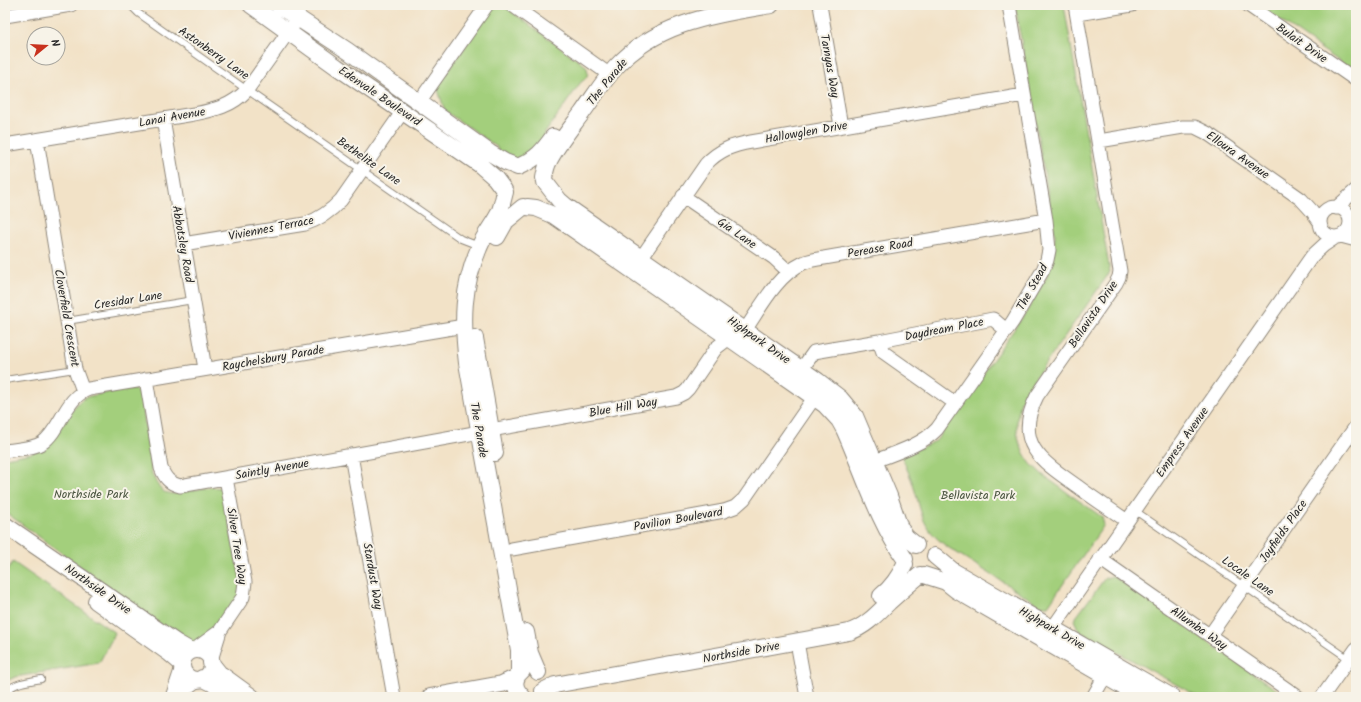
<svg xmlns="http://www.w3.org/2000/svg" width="1361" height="702" font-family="Kalam,sans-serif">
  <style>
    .green { fill: #a3cf7c; stroke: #677d54 }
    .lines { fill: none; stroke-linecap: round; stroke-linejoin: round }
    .service-casing { stroke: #8e8679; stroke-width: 8 }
    .minor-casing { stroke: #8e8679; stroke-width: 15 }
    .tertiary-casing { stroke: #8e8679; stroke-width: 18 }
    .service { stroke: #fff; stroke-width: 6 }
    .minor { stroke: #fff; stroke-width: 13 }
    .tertiary { stroke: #fff; stroke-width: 16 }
    .labels { text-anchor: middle; stroke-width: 4; stroke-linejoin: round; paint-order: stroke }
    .street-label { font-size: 12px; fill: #2b2b2b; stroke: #f7f3e8 }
    .park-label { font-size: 12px; fill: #49543f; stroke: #f7f3e8 }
  </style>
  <rect width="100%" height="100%" fill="#f7f3e8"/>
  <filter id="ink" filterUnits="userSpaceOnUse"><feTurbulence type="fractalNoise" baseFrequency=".025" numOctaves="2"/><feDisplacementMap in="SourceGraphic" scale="8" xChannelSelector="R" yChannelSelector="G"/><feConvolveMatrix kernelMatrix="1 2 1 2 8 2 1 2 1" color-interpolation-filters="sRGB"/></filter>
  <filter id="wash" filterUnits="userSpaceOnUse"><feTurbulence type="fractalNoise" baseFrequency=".012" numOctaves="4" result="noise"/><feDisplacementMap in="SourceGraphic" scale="16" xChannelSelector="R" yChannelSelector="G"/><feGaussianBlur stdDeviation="0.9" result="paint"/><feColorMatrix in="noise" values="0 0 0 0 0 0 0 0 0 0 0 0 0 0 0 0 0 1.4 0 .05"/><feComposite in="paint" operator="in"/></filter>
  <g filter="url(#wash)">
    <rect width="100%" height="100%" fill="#f2e2c7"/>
    <path class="green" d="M1015 5H1064L1110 272 1031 384 1021 401 1017 419V432L1020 445 1025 455 1031 464 1044 476 1102 517 1104 525 1048 606H1041L946 546C922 527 923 518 915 491 912 479 906 468 902 456L936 441 1027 311 1047 276 1054 251 1055 235Z
      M1258 5H1356V73Z
      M497 7H503L508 9 586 66C589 73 588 78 581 82L545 133 544 139 529 156 514 159 498 152 497 147 445 111 437 87 487 15 493 8Z
      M125 389H135L141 395 152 474 157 484 164 492 173 494 210 487 223 488 241 585 239 600 213 633 194 645 179 638 5 512V458L32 453 80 401 86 397Z
      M13 562 115 633 99 663 15 677 5 682V573Z
      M1113 576 1287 697H1199L1079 631 1074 620 1105 578Z"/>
  </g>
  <g filter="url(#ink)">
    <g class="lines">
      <g class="service-casing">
        <path id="service" d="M130 5 138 13 247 90 461 239 479 246
          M67 321 193 300
          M5 380 75 369
          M1134 510 1349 659
          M5 693C14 682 27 682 41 679"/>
      </g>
      <g class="minor-casing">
        <path id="minor" d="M512 5 610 75
          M820 5 841 126
          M1075 5 1120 271 1119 277 1116 283 1037 396C1013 443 1041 461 1077 486 1093 498 1110 509 1127 521
          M1248 5 1356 80
          M1077 14 1132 5
          M5 16 71 5
          M419 102 487 5
          M163 119 205 369
          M37 140 75 369 83 391
          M1099 141 1183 127H1195L1207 133 1301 199 1312 211 1320 222
          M5 145 194 114C215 110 232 106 247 90L294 24
          M683 196 774 258 789 272
          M1320 222a15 15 0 1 1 30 0a15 15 0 1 1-30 0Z
          M1336 208 1356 190
          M1341 236 1356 240
          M183 244 305 224C320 219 330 212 341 200L403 111
          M641 258 706 164C719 150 733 145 751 142L1024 95
          M745 330C761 307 776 276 803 263 810 260 817 259 824 258L1046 220
          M879 341 883 352 955 403
          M801 370 814 352 879 341 993 319 1006 330
          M146 379 161 468C165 478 169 483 180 486L480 432
          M491 430 676 397 684 393 688 389 716 348 729 338
          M5 451C16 449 32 449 42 443 61 430 65 397 89 389L464 326
          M351 455 394 697
          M875 461C895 453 922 445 937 429L1013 321 1043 270 1047 260 1049 250 1046 220 1009 5
          M512 549 724 511 735 507 744 499 814 398
          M1100 559 1298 697
          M1052 629 1312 256 1324 245 1336 237
          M1210 635 1356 426
          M797 642 807 697
          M194 650 220 631 243 597 245 582 226 478
          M211 660 220 631
          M172 697 182 667
          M178 697 188 687 199 679
          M1093 697 1105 676
          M1322 697 1356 649"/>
      </g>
      <g class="tertiary-casing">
        <path id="tertiary" d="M251 5 337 67 479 164 495 178 504 190
          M278 5 348 51 490 153 505 162 518 167
          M520 166C536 159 543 151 553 137
          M544 178C545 173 546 166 549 161 557 145 571 128 582 113 593 98 603 81 616 67 657 22 714 15 771 5
          M545 182 559 200 566 206 818 381 840 398 855 416 889 496 900 528 906 537 916 545
          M505 192C503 199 502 206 499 213 493 225 484 235 479 248 462 287 462 321 467 363L519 650V673
          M527 207 536 208 553 215 825 405 839 420 844 429C863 471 878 522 905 559
          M497 237 506 221 523 207
          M475 338 495 453
          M5 525 177 643 191 651
          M935 556 953 571 1172 697
          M924 575 946 582 956 590 1141 697
          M881 596C892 587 899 577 905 564
          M96 601 169 653 182 664
          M526 632 530 653 538 672
          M182 665a15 15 0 1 1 30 0a15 15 0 1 1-30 0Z
          M211 663 219 673 252 697
          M522 671C512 678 514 690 523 697
          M202 678 212 683 233 697
          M543 691 555 685 571 682 849 632C865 627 877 614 889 602 899 593 909 584 920 575
          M430 697 502 684 517 677"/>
      </g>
      <use href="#service" class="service"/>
      <use href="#minor" class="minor"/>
      <use href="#tertiary" class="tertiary"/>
    </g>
  </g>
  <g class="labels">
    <g class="street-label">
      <text transform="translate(1302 43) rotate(35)" y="4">Bulait Drive</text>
      <text transform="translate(214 53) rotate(35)" y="4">Astonberry Lane</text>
      <text transform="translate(830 66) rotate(80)" y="4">Tarnyas Way</text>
      <text transform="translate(607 82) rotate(-51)" y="4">The Parade</text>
      <text transform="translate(380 96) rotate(34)" y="4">Edenvale Boulevard</text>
      <text transform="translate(172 117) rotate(-10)" y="4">Lanai Avenue</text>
      <text transform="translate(806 132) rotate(-10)" y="4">Hallowglen Drive</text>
      <text transform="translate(1238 155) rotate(35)" y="4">Elloura Avenue</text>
      <text transform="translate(369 161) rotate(35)" y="4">Bethelite Lane</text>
      <text transform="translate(271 228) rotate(-11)" y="4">Viviennes Terrace</text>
      <text transform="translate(737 233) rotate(35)" y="4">Gia Lane</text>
      <text transform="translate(183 244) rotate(80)" y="4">Abbotsley Road</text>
      <text transform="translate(880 248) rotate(-10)" y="4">Perease Road</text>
      <text transform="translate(1032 287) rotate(-61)" y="4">The Stead</text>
      <text transform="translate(128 300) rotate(-9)" y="4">Cresidar Lane</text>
      <text transform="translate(1093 314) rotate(-56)" y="4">Bellavista Drive</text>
      <text transform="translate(67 318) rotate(80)" y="4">Cloverfield Crescent</text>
      <text transform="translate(944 329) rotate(-11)" y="4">Daydream Place</text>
      <text transform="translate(759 340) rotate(35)" y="4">Highpark Drive</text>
      <text transform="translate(273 358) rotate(-10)" y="4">Raychelsbury Parade</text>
      <text transform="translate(623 407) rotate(-10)" y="4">Blue Hill Way</text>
      <text transform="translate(479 430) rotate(80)" y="4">The Parade</text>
      <text transform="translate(1182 442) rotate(-55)" y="4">Empress Avenue</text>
      <text transform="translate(272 469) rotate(-10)" y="4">Saintly Avenue</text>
      <text transform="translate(678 519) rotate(-10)" y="4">Pavilion Boulevard</text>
      <text transform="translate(1283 531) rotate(-55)" y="4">Joyfields Place</text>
      <text transform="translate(237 546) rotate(81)" y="4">Silver Tree Way</text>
      <text transform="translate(373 576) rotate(80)" y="4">Stardust Way</text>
      <text transform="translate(1248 576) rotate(35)" y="4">Locale Lane</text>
      <text transform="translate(98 589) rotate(35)" y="4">Northside Drive</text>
      <text transform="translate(1052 628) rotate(30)" y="4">Highpark Drive</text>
      <text transform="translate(1199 628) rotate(35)" y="4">Allumba Way</text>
      <text transform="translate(741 652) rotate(-10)" y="4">Northside Drive</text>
    </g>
    <g class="park-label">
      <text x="91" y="498">Northside Park</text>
      <text x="978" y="499">Bellavista Park</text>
    </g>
  </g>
  <rect width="1361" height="702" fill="none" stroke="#f7f3e8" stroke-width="20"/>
  <g transform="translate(46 46) rotate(72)"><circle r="19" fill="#f7f3e8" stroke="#a5a39c"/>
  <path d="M0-3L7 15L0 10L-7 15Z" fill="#c8321e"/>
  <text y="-6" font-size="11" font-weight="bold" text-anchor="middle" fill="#2b2b2b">N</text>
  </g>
</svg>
